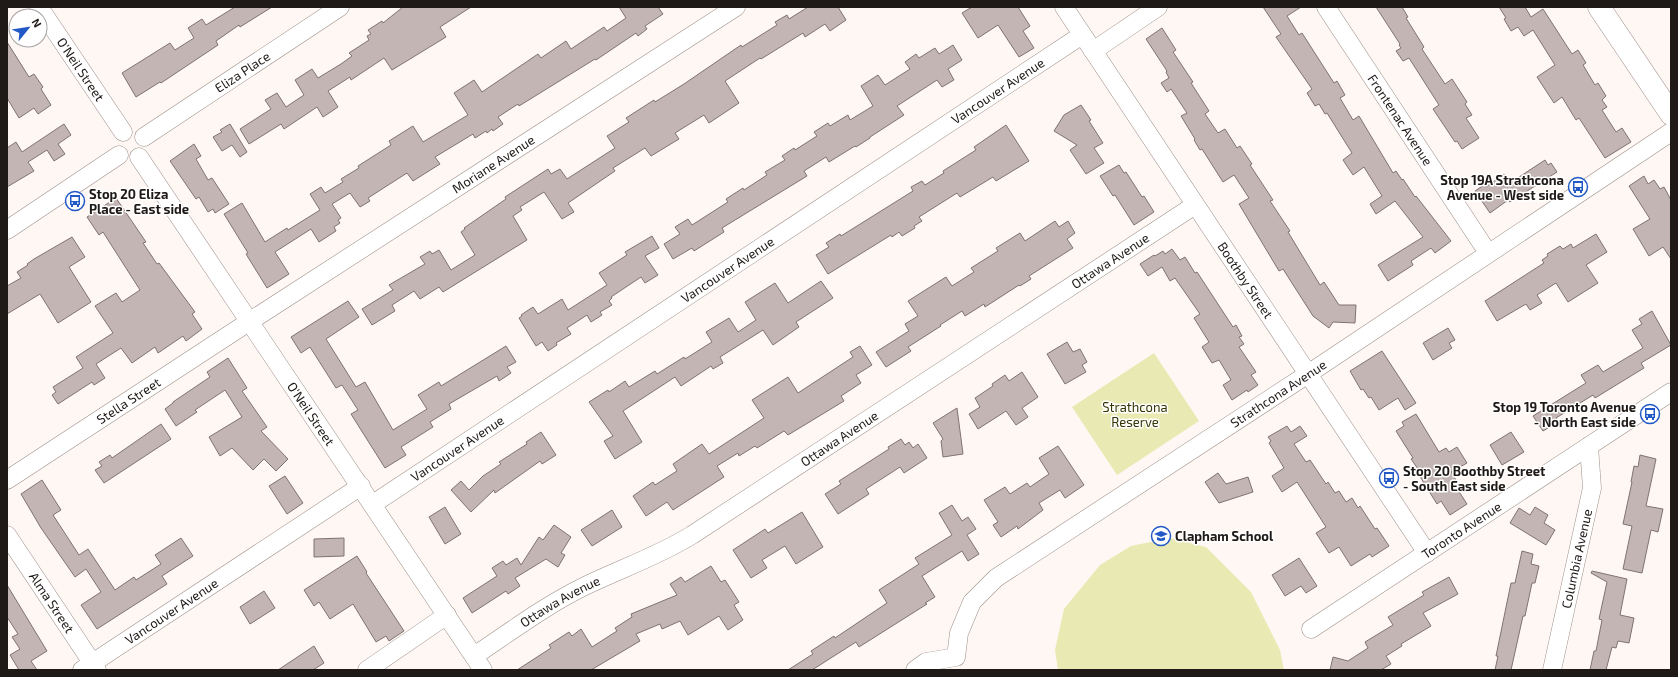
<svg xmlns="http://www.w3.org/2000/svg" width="1678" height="677" font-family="'Exo 2',sans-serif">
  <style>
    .green { fill: #e9e9b3 }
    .building { fill: #c3b5b4; stroke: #807272 }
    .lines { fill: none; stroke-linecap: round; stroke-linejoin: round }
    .minor-casing { stroke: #9b8f89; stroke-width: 19 }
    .major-casing { stroke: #9b8f89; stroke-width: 23 }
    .minor { stroke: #fff; stroke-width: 18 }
    .major { stroke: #fff; stroke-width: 22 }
    .labels { text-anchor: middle; stroke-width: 3; stroke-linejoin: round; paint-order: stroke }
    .street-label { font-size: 13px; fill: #1f1a18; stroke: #fff }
    .poi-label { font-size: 13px; font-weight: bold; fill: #1f1a18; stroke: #fff; text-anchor: start }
    .park-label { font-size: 13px; fill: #363403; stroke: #fff }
  </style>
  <rect width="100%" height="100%" fill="#fff7f3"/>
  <path class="green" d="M1154 353 1199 421 1117 475 1072 407Z
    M1170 538 1206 547 1251 592 1280 650 1284 670H1058L1055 650 1064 609 1100 565 1131 546Z"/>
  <path class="building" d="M235 7H272L240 27 239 25 216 41 218 45 161 83 160 82 136 97 122 73 170 43 175 50 194 38 188 28 202 19 206 25Z
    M403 7H471L440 27 446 37 392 70 384 58 351 80 350 77 328 91 338 107 323 117 317 107 284 129 281 124 249 144 240 129 271 109 265 100 277 93 286 107 304 95 295 80 312 69 318 78 341 64 352 56 349 53 369 40 367 36 371 34 368 30 382 21 383 23Z
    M619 7H658L663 14 645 26 647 29 638 36 636 33 596 60 595 59 519 106 518 104 498 117 503 124 493 131 492 129 487 133 486 131 475 138 473 134 435 157 440 164 413 181 407 173 368 198 370 201 360 207 350 193 332 204 341 218 338 220 340 223 334 227 336 231 319 242 311 229 275 252 289 274 267 288 246 254 248 253 224 214 242 203 265 242 287 228 288 230 320 210 310 194 321 187 325 193 343 182 341 179 359 168 358 166 391 145 389 141 413 126 423 142 468 115 454 93 474 80 482 92 538 54 541 58 566 41 571 49 604 27 607 31 626 18Z
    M808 7H838L846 20 830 31 825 24 805 37 803 33 761 59 760 58 725 81 739 103 709 123 704 115 675 133 679 139 651 156 645 148 613 168 615 171 568 203 574 212 562 219 544 192 520 207 522 210 513 216 527 240 443 292 439 287 420 299 414 291 392 305 395 311 372 325 362 309 393 290 389 285 425 264 420 257 430 251 432 254 439 250 451 270 475 255 461 232 465 229 464 228 506 199 505 197 548 169 551 174 560 169 567 179 615 148 607 136 629 122 626 118 654 100 655 102 684 84 741 45 742 47 777 25 775 22 787 15 789 19Z
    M972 7H1018L1030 26 1023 31 1034 48 1019 57 998 25 978 38 962 13Z
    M1263 7H1301L1287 16 1299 35 1302 33 1334 83 1337 81 1345 95 1340 98 1353 120 1359 116 1393 173 1396 171 1402 180 1403 179 1415 197 1416 196 1451 241 1435 253 1431 248 1411 261 1413 265 1388 281 1378 265 1423 237 1395 201 1376 214 1370 204 1382 196 1364 167 1353 175 1343 160 1352 153 1327 113 1325 114 1319 104 1315 106 1307 93 1312 89 1276 37 1281 34Z
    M1376 7H1402L1408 17 1406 18 1424 47 1422 49 1445 84 1452 79 1467 102 1465 104 1472 115 1466 118 1479 138 1462 149 1457 141 1455 142 1433 109 1439 105 1409 58 1403 61 1396 51 1401 48 1399 45 1400 44Z
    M1499 7H1525L1531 17 1543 9 1572 54 1578 50 1586 63 1583 65 1595 85 1598 83 1606 96 1602 100 1607 107 1602 110 1616 132 1622 128 1631 142 1605 158 1579 118 1576 120 1562 97 1554 103 1537 77 1555 65 1533 30 1524 36 1518 27 1511 31 1504 19 1506 18Z
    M1162 28 1176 50 1173 52 1193 82 1191 83 1209 111 1205 114 1218 133 1225 129 1237 148 1240 146 1252 164 1250 165 1273 200 1270 201 1290 231 1288 232 1320 285 1324 282 1339 305H1356L1355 323 1333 322 1329 328 1313 316 1283 269 1279 271 1239 204 1249 198 1234 175 1223 182 1202 149 1200 150 1194 140 1195 139 1181 116 1187 113 1171 89 1167 92 1161 83 1169 78 1166 72 1167 71 1146 39Z
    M7 42 29 77 34 74 43 87 41 89 51 105 38 114 34 108 19 118 7 98Z
    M953 45 962 60 948 69 954 80 942 87 937 80 897 106 904 115 870 137V138L856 147 855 146 829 162 826 157 804 171 807 176 722 228 724 232 694 251 692 248 673 259 664 244 680 234 675 227 688 219 692 225 728 202 726 199 743 188 744 190 767 175 765 172 785 160 782 156 794 148 795 150 817 136 814 132 828 123 830 126 848 115 850 120 873 106 861 86 878 75 885 85 910 69 905 62 916 54 919 58 935 48 939 54Z
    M1081 105 1091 120 1089 121 1103 143 1094 148 1104 163 1086 174 1070 150 1077 145 1054 131 1064 115Z
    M64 124 71 135 58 144 65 154 54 161 47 150 28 162 34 171 7 187V148L16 142 22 152Z
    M230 124 247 152 240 157 232 145 222 151 213 137 222 132 220 130Z
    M1006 125 1029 161 996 181 993 177 960 197 957 193 919 217 922 221 914 226 915 228 902 236 899 232 892 237 891 235 828 274 816 255 829 247 826 243 840 234 841 236 913 191 911 187 922 181 925 185 944 173 943 171 976 150 974 147Z
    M194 144 201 156 196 159 208 180 212 178 229 204 215 213 213 209 208 212 199 197 196 199 170 161Z
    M1545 160 1548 165 1551 163 1557 172 1510 202 1508 200 1490 213 1475 191 1484 185 1486 187 1504 174 1510 183Z
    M1119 165 1124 173 1126 172 1142 197 1144 196 1154 212 1134 225 1115 195 1113 196 1100 176Z
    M1644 176 1648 184 1654 180 1660 189 1664 187 1671 200V259L1663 247 1649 256 1633 229 1650 219 1629 186Z
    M116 198 146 242 143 243 157 264 159 263 195 312 192 314 202 329 186 341 183 336 158 353 155 347 132 363 121 348 96 364 105 378 94 385 92 382 58 404 52 395 56 392 53 387 83 368 76 357 113 333 95 306 116 293 122 302 140 290 103 232 99 235 87 217Z
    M1055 221 1059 227 1068 221 1075 233 1067 239 1073 248 1029 276 1031 279 1020 286 1019 285 985 307 984 304 965 316 962 311 940 325 941 326 908 347 911 351 886 367 876 352 909 331 905 324 918 316 908 301 946 277 952 286 974 272 971 268 998 251 996 248 1020 233 1025 241Z
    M1596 234 1607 252 1586 265 1598 283 1568 302 1556 283 1537 295 1542 303 1530 310 1526 304 1497 321 1485 301 1544 263 1542 260 1548 256 1547 254 1560 246 1563 249 1571 244 1573 248Z
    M652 236 659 248 645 256 658 275 645 283 641 277 611 297 612 298 609 301 612 305 600 312 602 315 591 322 587 315 567 328 571 334 556 343 557 345 548 351 542 342 536 346 519 318 522 316 521 315 533 307 538 314 562 299 568 310 607 285 599 273 627 255 625 252Z
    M72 237 85 257 69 267 91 302 58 323 40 294 7 314V286L21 278 17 272 28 265 27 264 34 259Z
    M1172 249 1180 260 1185 257 1195 273 1197 272 1233 327 1236 325 1242 336 1239 337 1244 344 1239 347 1256 372 1251 375 1258 385 1248 392 1247 390 1232 400 1223 385 1231 380 1219 360 1212 363 1202 347 1209 342 1194 318 1200 314 1175 278 1170 281 1162 267 1148 276 1140 264 1154 255 1155 256 1163 251 1165 254Z
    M821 281 833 298 796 322 799 327 773 345 763 330 720 357 723 363 713 369 711 366 681 386 675 377 623 411 642 442 615 459 604 441 613 436 589 402 608 390 609 392 625 381 629 387 655 371 657 374 684 357 685 359 712 342 706 332 729 318 738 332 756 320 745 302 775 283 788 303Z
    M348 301 359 317 326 339 356 387 365 382 393 430 427 409 418 395 439 382 441 386 506 346 516 362 507 367 511 373 499 381 497 376 449 404 451 409 430 422 433 427 401 447 406 455 385 468 351 414 358 410 342 385 336 388 310 347 301 353 291 337Z
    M1652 311 1671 345 1641 363 1644 368 1595 398 1593 395 1556 418 1558 422 1543 431 1533 416 1586 383 1581 375 1598 365 1603 372 1643 348 1632 330 1642 324 1639 319Z
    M1448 328 1455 340 1449 343 1452 348 1433 360 1423 343Z
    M1067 342 1073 352 1080 349 1087 362 1082 365 1086 372 1065 384 1047 354Z
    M860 346 872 365 856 375 861 383 841 396 844 401 788 435 784 431 757 448 755 446 739 456 738 453 717 466 724 477 673 510 667 502 646 516 633 496 653 482 655 485 677 471 673 464 702 444 709 454 764 418 752 400 788 377 798 393 853 357 850 352Z
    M1382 351 1416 403 1405 410 1398 398 1379 410 1371 397 1369 398 1363 389 1361 390 1350 371Z
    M228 358 247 388 242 391 267 427 261 431 288 459 276 471 264 459 253 470 232 448 220 456 209 437 242 417 225 390 195 410 197 412 176 426 165 409 173 403V402L210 377 207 372Z
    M1022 372 1038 397 1022 408 1028 417 1016 425 1006 411 978 429 969 414 980 407 975 398 993 386 992 384 1005 375 1009 381Z
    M957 408 963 454 943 457 941 441 943 439 933 423Z
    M1416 414 1439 452 1446 448 1449 452 1457 447 1467 463 1451 472 1459 485 1456 487 1467 504 1450 515 1441 501 1437 504 1427 488 1416 470 1418 469 1411 459 1413 458 1396 431 1404 426 1402 422Z
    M161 424 171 439 104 483 95 470 102 466 99 462 110 455 112 458Z
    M1287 426 1291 432 1300 426 1307 436 1294 444 1306 462 1310 460 1326 484 1328 482 1335 493 1339 491 1346 502 1352 498 1358 508 1360 506 1375 529 1377 528 1389 546 1372 557 1370 554 1351 566 1339 547 1329 553 1316 533 1326 527 1297 482 1282 492 1272 476 1284 468 1269 443 1271 441 1268 437Z
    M541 432 556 455 542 464 540 461 495 493 494 490 471 512 451 490 461 481 469 490 483 476 501 464 499 462 527 444 526 442Z
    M1511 432 1524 452 1502 465 1490 445Z
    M901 439 905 445 909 442 913 448 918 444 927 458 904 473 900 467 866 489 869 494 838 514 825 494 841 484 839 481 889 449 888 447Z
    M1058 446 1084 485 1065 498 1060 490 1039 503 1043 510 1018 529 1017 526 1001 537 993 525 998 522 984 500 1005 487 1010 494 1027 483 1030 487 1049 474 1039 458Z
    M1640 455 1656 459 1646 506 1663 509 1658 532 1651 530 1642 573 1623 569 1632 526 1623 524 1632 482H1631L1634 466 1638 467Z
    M1218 473 1226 484 1248 477 1253 492 1219 503 1205 482Z
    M285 476 303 503 287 514 269 486Z
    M42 480 61 510 53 515 79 555 88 549 115 590 134 577 136 580 161 564 155 555 181 538 193 556 162 576 167 584 97 629 81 605 101 592 86 569 75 577 41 528 21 494Z
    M952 505 962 521 968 517 976 529 967 535 979 554 968 561 962 551 922 576 935 597 925 603 927 604 859 647 856 642 812 670H788L813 654 811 651 834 636 835 638 887 603 879 590 919 564 915 558 952 535 939 513Z
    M445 507 461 534 445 544 429 517Z
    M1535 507 1548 515 1544 523 1555 530 1546 545 1510 523 1519 508 1530 515Z
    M612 510 622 527 592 546 581 530Z
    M802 512 823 547 796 564 785 546 762 560 767 568 751 578 733 550 765 529 768 533Z
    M554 525 571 537 561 553 565 555 558 567 546 559 515 578 520 586 508 594 506 591 472 613 463 598 497 576 492 568 503 561 506 565 517 558 521 565 539 537 543 540Z
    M344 538V556L314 557V539Z
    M1522 551 1533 554 1531 564 1539 566 1535 583H1532L1525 616H1523L1511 670H1495L1498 656H1496L1511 583H1515Z
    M357 556 367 572 366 573 404 631 389 641 386 636 376 642 353 604 330 619 319 602 314 606 304 590Z
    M1299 558 1317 586 1306 593 1301 586 1285 596 1272 575Z
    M711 566 721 582 725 580 739 602 734 605 743 620 728 630 719 616 688 635 680 621 662 629 660 624 636 634 640 641 591 670H517L551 648 549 645 569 632 572 636 581 629 592 647 617 631 615 628 632 617 631 614 677 595 670 584 681 577 685 582Z
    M1592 571 1627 579 1620 615 1634 618 1629 643 1618 641 1616 648 1612 647 1606 670H1590L1594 651H1596L1602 620 1599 619 1607 582 1591 573Z
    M1449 577 1458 594 1423 613 1431 626 1401 644 1402 646 1386 656 1391 664 1381 670H1330L1333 657 1348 661 1368 648 1365 642 1393 625 1388 617 1424 595 1422 592Z
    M7 585 47 651 31 661 37 670H19L10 655 20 649 12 637 18 634 7 617Z
    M264 591 275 608 250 624 240 607Z
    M314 646 324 663 313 670H278Z"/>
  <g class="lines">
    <g class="minor-casing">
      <g id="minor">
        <path id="s1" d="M39 7 123 132"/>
        <path id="s2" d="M1064 7 1427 553"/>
        <path id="s3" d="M1326 7 1488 253"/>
        <path d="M1093 51 1158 7"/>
        <path id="s4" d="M144 137 340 7"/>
        <path id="s5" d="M139 157 483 670"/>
        <path d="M7 230 119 155"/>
        <path id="s6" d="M7 480 241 327 736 7"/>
        <path id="s7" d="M373 504 1082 35"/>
        <path id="s8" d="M7 535 97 670"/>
        <path id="s9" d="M1311 629 1671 392"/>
        <path id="s10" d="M474 656C510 632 546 605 585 586 620 569 658 556 692 535L1195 205"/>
        <path id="s11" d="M82 670 361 486"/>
        <path d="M367 670 447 615"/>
        <path id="s12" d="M915 670 926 662 956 657 959 633 972 602 996 578 1308 374 1671 132"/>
        <path id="s13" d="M1552 670 1592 488 1589 446"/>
      </g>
    </g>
    <g class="major-casing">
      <path id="major" d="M1599 7 1671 114"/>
    </g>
    <use href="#minor" class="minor"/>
    <use href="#major" class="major"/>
  </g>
  <defs>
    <g id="bus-ring" transform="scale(1)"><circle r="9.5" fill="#fff" stroke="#2359c6" stroke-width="1.5"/><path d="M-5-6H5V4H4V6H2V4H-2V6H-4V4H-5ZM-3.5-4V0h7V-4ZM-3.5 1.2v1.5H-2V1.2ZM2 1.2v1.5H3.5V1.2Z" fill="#2359c6"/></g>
    <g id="school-ring" transform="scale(1)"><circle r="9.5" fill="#fff" stroke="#2359c6" stroke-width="1.5"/><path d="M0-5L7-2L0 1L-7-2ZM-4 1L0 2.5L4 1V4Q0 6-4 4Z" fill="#2359c6"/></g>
  </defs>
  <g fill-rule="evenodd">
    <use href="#bus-ring" x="1578" y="187"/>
    <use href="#bus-ring" x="75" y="201"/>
    <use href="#bus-ring" x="1650" y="414"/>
    <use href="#bus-ring" x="1389" y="478"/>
    <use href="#school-ring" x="1161" y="536"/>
  </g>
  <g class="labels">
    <g class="street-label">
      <text dy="5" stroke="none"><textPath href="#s1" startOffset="75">O'Neil Street</textPath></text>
      <text dy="5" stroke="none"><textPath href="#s4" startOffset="118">Eliza Place</textPath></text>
      <text dy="5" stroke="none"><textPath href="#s7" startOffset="749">Vancouver Avenue</textPath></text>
      <text dy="5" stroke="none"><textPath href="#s3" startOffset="135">Frontenac Avenue</textPath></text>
      <text dy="5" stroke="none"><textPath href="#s6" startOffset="580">Moriane Avenue</textPath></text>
      <text dy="5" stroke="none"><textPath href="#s10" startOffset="750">Ottawa Avenue</textPath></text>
      <text dy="5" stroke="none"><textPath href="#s7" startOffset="425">Vancouver Avenue</textPath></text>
      <text dy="5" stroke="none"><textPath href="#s2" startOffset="328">Boothby Street</textPath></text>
      <text dy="5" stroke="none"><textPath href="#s12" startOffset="473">Strathcona Avenue</textPath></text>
      <text dy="5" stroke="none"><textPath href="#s6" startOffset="145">Stella Street</textPath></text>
      <text dy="5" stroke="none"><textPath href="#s5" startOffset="309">O'Neil Street</textPath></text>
      <text dy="5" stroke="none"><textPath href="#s10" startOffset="426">Ottawa Avenue</textPath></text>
      <text dy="5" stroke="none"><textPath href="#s7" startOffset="101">Vancouver Avenue</textPath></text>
      <text dy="5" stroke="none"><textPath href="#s9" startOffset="180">Toronto Avenue</textPath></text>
      <text dy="5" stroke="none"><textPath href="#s13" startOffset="114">Columbia Avenue</textPath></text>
      <text dy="5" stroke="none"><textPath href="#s8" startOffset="81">Alma Street</textPath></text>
      <text dy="5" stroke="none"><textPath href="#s10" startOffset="102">Ottawa Avenue</textPath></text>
      <text dy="5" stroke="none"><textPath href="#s11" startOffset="107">Vancouver Avenue</textPath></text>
    </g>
    <g class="poi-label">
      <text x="1564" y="185" text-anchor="end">Stop 19A Strathcona<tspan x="1564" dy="15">Avenue - West side</tspan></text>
      <text x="89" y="199">Stop 20 Eliza<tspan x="89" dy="15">Place - East side</tspan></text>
      <text x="1636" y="412" text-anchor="end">Stop 19 Toronto Avenue<tspan x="1636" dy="15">- North East side</tspan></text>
      <text x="1403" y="476">Stop 20 Boothby Street<tspan x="1403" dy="15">- South East side</tspan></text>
      <text x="1175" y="541">Clapham School</text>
    </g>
    <g class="park-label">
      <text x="1135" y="412">Strathcona<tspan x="1135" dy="15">Reserve</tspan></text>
    </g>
  </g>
  <rect width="1678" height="677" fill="none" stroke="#1f1a18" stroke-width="16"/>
  <g transform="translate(28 28) rotate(60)"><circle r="19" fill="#ffffff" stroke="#a5a3a3"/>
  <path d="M0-3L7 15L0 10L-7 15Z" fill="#2359c6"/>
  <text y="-6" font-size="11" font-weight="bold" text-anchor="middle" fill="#1f1a18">N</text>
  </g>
</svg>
